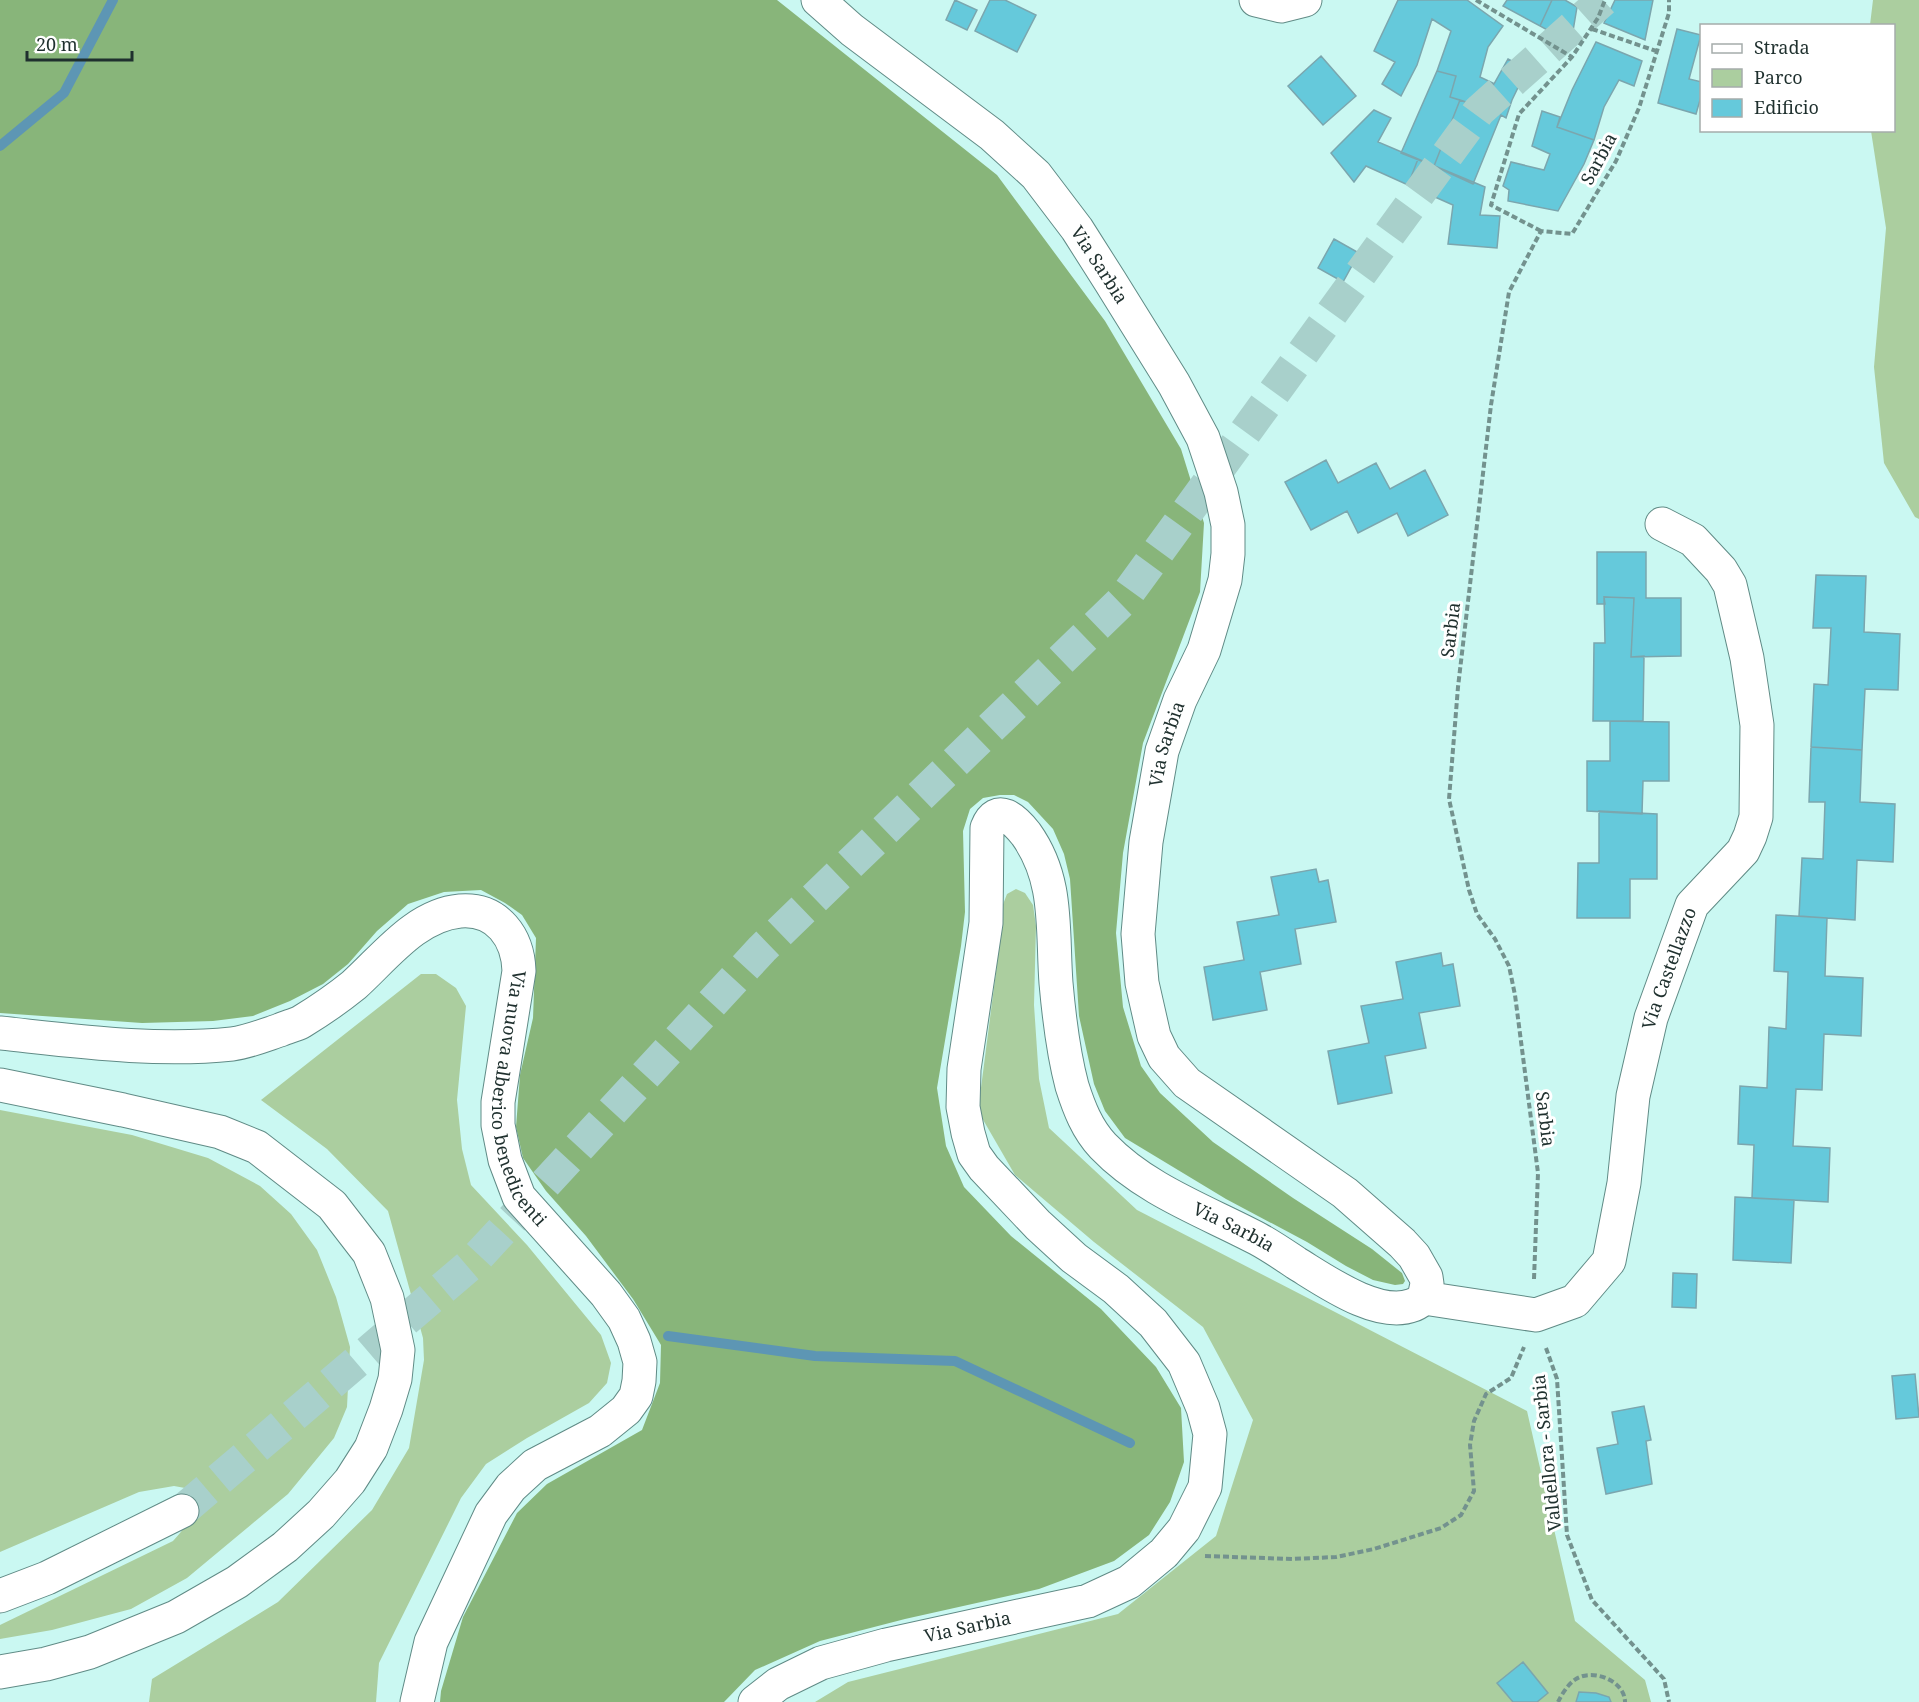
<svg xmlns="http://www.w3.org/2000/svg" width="1919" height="1702" font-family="'Noto Serif',serif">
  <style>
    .green { fill: #abce9f }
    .forest { fill: #88b57a }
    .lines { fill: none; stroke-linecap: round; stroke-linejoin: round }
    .stream { stroke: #5d96b4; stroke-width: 10 }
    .building { fill: #65c9db; stroke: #7ba6ae; stroke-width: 1.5 }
    .highway-tunnel { stroke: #a8d0cb; stroke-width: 33; stroke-dasharray: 33 16; stroke-linecap: butt }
    .street-casing { stroke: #608b86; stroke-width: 35 }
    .secondary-casing { stroke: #608b86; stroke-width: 35 }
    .highway-casing { stroke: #608b86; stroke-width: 35 }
    .path { stroke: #73928e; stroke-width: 4; stroke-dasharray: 6 3; stroke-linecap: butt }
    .street { stroke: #fff; stroke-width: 33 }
    .secondary { stroke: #fff; stroke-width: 33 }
    .highway { stroke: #fff; stroke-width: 33 }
    .labels { text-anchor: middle; stroke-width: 6; stroke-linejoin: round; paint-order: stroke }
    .street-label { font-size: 18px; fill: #1f302e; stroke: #fff }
  </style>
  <rect width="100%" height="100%" fill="#caf8f2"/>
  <path class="green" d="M1873 0H1919V519L1915 517 1884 463 1874 367 1886 228 1871 131 1894 130V26L1870 25Z
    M1016 889 1025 893 1033 905 1036 926 1034 1005 1039 1079 1049 1128 1137 1210 1527 1411 1575 1621 1645 1680 1651 1702H815L848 1682 1118 1614 1216 1536 1253 1420 1203 1327 1094 1242 1015 1175 978 1111 997 964 1002 907 1007 894Z
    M421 974H436L456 988 466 1006 457 1100 462 1149 471 1185 527 1245 601 1335 611 1363 607 1383 589 1403 527 1438 486 1464 461 1498 379 1663 376 1702H149L152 1679 278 1602 372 1510 409 1448 424 1360 423 1338 388 1211 327 1149 261 1100Z
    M0 1110 132 1135 208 1158 260 1186 291 1214 317 1250 336 1297 350 1347 347 1407 334 1438 288 1494 187 1578 131 1609 52 1630 0 1639V1625L173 1541C188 1524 201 1510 185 1488L174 1486 139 1492 0 1552Z"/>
  <path class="forest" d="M0 0H777L997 175 1105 321 1181 449 1204 523 1200 592 1143 743 1123 853 1116 933 1123 1007 1141 1066 1160 1093 1213 1142 1293 1198 1372 1249 1402 1273 1405 1281 1403 1284 1395 1285 1373 1280 1346 1266 1307 1242 1226 1199 1125 1138 1105 1111 1094 1084 1079 1016 1070 879 1064 854 1053 829 1028 802 1014 795H1000L983 798 970 809 963 831 965 912 961 946 937 1088 946 1146 964 1187 1011 1236 1101 1309 1156 1367 1181 1408 1184 1462 1170 1502 1149 1535 1114 1561 1039 1589 905 1619 820 1641 755 1670 724 1702H440L441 1691 463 1617 517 1513 547 1484 642 1430 660 1383 661 1345 633 1299 586 1236 546 1191 523 1158 516 1127 520 1075 533 1018 536 938 522 915 505 903 481 890 444 892 408 904 377 931 348 964 323 984 290 1001 253 1016 213 1021 142 1023 0 1013Z"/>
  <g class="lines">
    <path class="stream" d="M0 146 64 93 113 0
      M668 1336 815 1356 955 1361 1130 1443"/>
  </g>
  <path class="building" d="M955 0 977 10 967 30 946 20Z
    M990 0H1005L1036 15 1017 52 975 31Z
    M1398 0H1467L1503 26 1488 47 1480 77 1493 83 1481 107 1450 97 1456 76 1437 71 1451 31 1432 19 1417 65 1401 96 1382 84 1395 62 1374 51Z
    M1507 0H1552L1540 26 1503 6Z
    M1552 0H1565L1577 7 1571 43 1540 26Z
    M1615 0H1653L1645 40 1604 23Z
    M1677 29 1701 35 1689 79 1702 82V93L1696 114 1658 103Z
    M1596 42 1642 61 1634 86 1619 80 1604 107 1594 140 1557 127 1572 90Z
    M1321 56 1356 96 1323 125 1288 86Z
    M1508 59 1527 69 1512 100 1506 118 1501 115 1473 184 1434 166 1460 100 1481 107Z
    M1437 71 1456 76 1450 97 1460 100 1434 166 1401 153Z
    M1374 110 1391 118 1378 142 1418 159 1408 185 1366 166 1354 182 1331 153Z
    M1542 111 1560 117 1557 127 1594 140 1584 164 1558 211 1508 201 1509 190 1503 186 1511 162 1544 170 1550 154 1532 146Z
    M1418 159 1485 187 1480 215 1500 216 1497 248 1448 244 1453 205 1408 185Z
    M1334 239 1359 253 1343 282 1318 268Z
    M1326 460 1338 483 1376 463 1390 489 1425 470 1448 515 1408 536 1397 513 1358 533 1347 511 1311 530 1285 482Z
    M1597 552H1646V598H1681V656L1631 657 1634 598 1604 597 1605 604H1597Z
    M1816 575 1866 576 1864 632 1900 634 1898 690 1865 689 1862 750 1811 747 1814 684 1828 685 1831 628H1813Z
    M1604 597 1634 598 1631 657 1644 656 1643 721H1593L1594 643H1605Z
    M1610 721 1669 722V781H1643L1642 814 1587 811V761H1610Z
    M1811 747 1862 750 1860 802 1895 804 1893 862 1857 860 1855 920 1799 916 1802 858 1823 859 1825 802H1809Z
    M1599 811 1657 814V879H1630V918H1577L1578 863H1599Z
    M1316 869 1319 882 1328 880 1336 922 1295 929 1301 964 1260 972 1267 1010 1213 1020 1204 967 1244 960 1237 922 1279 915 1271 877Z
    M1776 915 1827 918 1825 976 1863 978 1861 1036 1824 1034 1822 1090 1796 1089 1793 1146 1830 1148 1828 1202 1752 1198 1754 1145 1738 1144 1740 1086 1767 1088 1769 1027 1786 1029 1788 972 1774 971Z
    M1441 953 1443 966 1453 964 1460 1006 1419 1013 1426 1048 1385 1056 1392 1093 1338 1104 1328 1051 1369 1043 1361 1006 1403 999 1396 962Z
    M1735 1197 1794 1200 1791 1263 1733 1260Z
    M1673 1273 1697 1274 1696 1308 1672 1307Z
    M1915 1374 1919 1417 1896 1419 1892 1376Z
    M1644 1406 1651 1440 1646 1441 1652 1484 1606 1494 1597 1448 1618 1444 1612 1412Z
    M1523 1662 1548 1693 1537 1702H1513L1497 1683Z
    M1579 1692 1596 1693 1609 1697 1611 1702H1576Z"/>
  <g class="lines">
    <path class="highway-tunnel" d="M182 1511 471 1264 762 949 1123 600 1479 111 1603 0"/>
    <g class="street-casing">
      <g id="street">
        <path id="s1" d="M1424 1298 1536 1315 1575 1301 1609 1261 1624 1183 1633 1096 1651 1018 1692 905 1743 851 1750 836 1756 817 1757 725 1747 658 1730 585 1721 570 1693 540 1662 524"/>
      </g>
    </g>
    <g class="secondary-casing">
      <g id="secondary">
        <path d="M1256 0 1281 6 1305 0"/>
        <path id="s2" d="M0 1033C76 1041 155 1052 232 1044 248 1042 265 1035 280 1030 287 1027 295 1025 301 1022 319 1011 338 998 354 985 385 957 416 915 460 911 498 908 518 938 519 971L498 1102V1125L505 1160 519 1197 606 1294 624 1319 634 1341 640 1362 639 1381 636 1396 626 1410 600 1431 535 1465 511 1487 491 1514 431 1642 417 1702"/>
        <path id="s3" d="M755 1702 778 1684 821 1663 886 1645 1088 1601 1129 1582 1164 1553 1184 1529 1205 1487 1210 1434 1203 1408 1184 1363 1153 1323 1116 1289 1074 1258 1038 1225 984 1168 974 1154 968 1133 963 1107 964 1069 986 923 987 828C997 802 1015 820 1026 834 1059 880 1052 929 1056 983 1059 1017 1063 1052 1072 1086 1079 1108 1087 1129 1103 1146 1145 1190 1205 1211 1258 1239 1271 1246 1284 1255 1296 1263 1324 1280 1378 1319 1413 1305 1417 1304 1421 1300 1424 1298L1427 1284 1426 1277 1414 1256 1402 1243 1345 1193 1187 1083 1164 1057 1154 1036 1142 983 1138 934 1146 842 1162 751 1180 700 1204 650 1225 580 1228 554V525L1221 492 1203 438 1174 384 1110 281 1077 229 1036 175 992 135 852 30 818 0"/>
      </g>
    </g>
    <g class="highway-casing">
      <path id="highway" d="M0 1085 123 1110 220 1132 257 1147 332 1205 369 1253 387 1298 398 1350 395 1379 386 1409 371 1448 350 1481 321 1514 285 1547 237 1582 176 1617 90 1652 46 1664 0 1672
        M0 1596 47 1578 182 1511"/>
    </g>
    <path class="path" d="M1476 0 1572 57
      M1592 29 1656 51
      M1541 231 1491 205 1519 114 1572 57 1598 18 1605 0
      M1534 1279 1538 1173 1515 995 1509 966 1495 939 1477 914 1469 890 1449 799 1458 687 1491 405 1509 292 1541 231 1572 234 1616 161 1639 108 1669 13V0
      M1546 1348 1557 1379 1567 1535 1592 1600 1664 1679 1669 1702
      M1205 1556 1292 1559 1336 1557 1374 1549 1441 1528 1461 1515 1474 1491 1470 1445 1474 1421 1486 1394 1511 1378 1524 1347
      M1558 1702C1562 1694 1568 1684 1576 1679 1593 1668 1625 1681 1625 1702"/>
    <use href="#street" class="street"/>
    <use href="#secondary" class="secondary"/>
    <use href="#highway" class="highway"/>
  </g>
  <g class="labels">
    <g class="street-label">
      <text transform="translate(1599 159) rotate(-62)" y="6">Sarbia</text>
      <text transform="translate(1099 265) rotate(57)" y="6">Via Sarbia</text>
      <text transform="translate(1451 630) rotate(-83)" y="6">Sarbia</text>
      <text dy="6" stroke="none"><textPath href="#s3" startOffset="2709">Via Sarbia</textPath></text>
      <text dy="6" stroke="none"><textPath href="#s1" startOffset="507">Via Castellazzo</textPath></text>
      <text dy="6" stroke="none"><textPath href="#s2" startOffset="730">Via nuova alberico benedicenti</textPath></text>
      <text transform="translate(1545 1119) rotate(83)" y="6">Sarbia</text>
      <text dy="6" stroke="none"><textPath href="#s3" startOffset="1810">Via Sarbia</textPath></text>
      <text transform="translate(1547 1453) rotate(-96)" y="6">Valdellora - Sarbia</text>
      <text dy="6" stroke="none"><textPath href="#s3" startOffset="228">Via Sarbia</textPath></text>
    </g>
  </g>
  <rect x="1700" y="24" width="195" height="108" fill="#ffffff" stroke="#a5acab" stroke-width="1.5"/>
  <rect x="1712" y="44" width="30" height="9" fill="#ffffff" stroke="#a5acab" stroke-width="1.5"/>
  <text x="1754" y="54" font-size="18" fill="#1f302e">Strada</text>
  <rect x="1712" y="69" width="30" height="18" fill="#abce9f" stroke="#a5acab" stroke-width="1.5"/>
  <text x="1754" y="84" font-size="18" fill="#1f302e">Parco</text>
  <rect x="1712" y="99" width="30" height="18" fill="#65c9db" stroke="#a5acab" stroke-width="1.5"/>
  <text x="1754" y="114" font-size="18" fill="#1f302e">Edificio</text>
  <path d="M27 51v9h105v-9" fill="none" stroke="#1f302e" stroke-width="3"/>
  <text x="36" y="51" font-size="18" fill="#1f302e" stroke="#ffffff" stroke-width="4.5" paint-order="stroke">20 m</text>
</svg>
